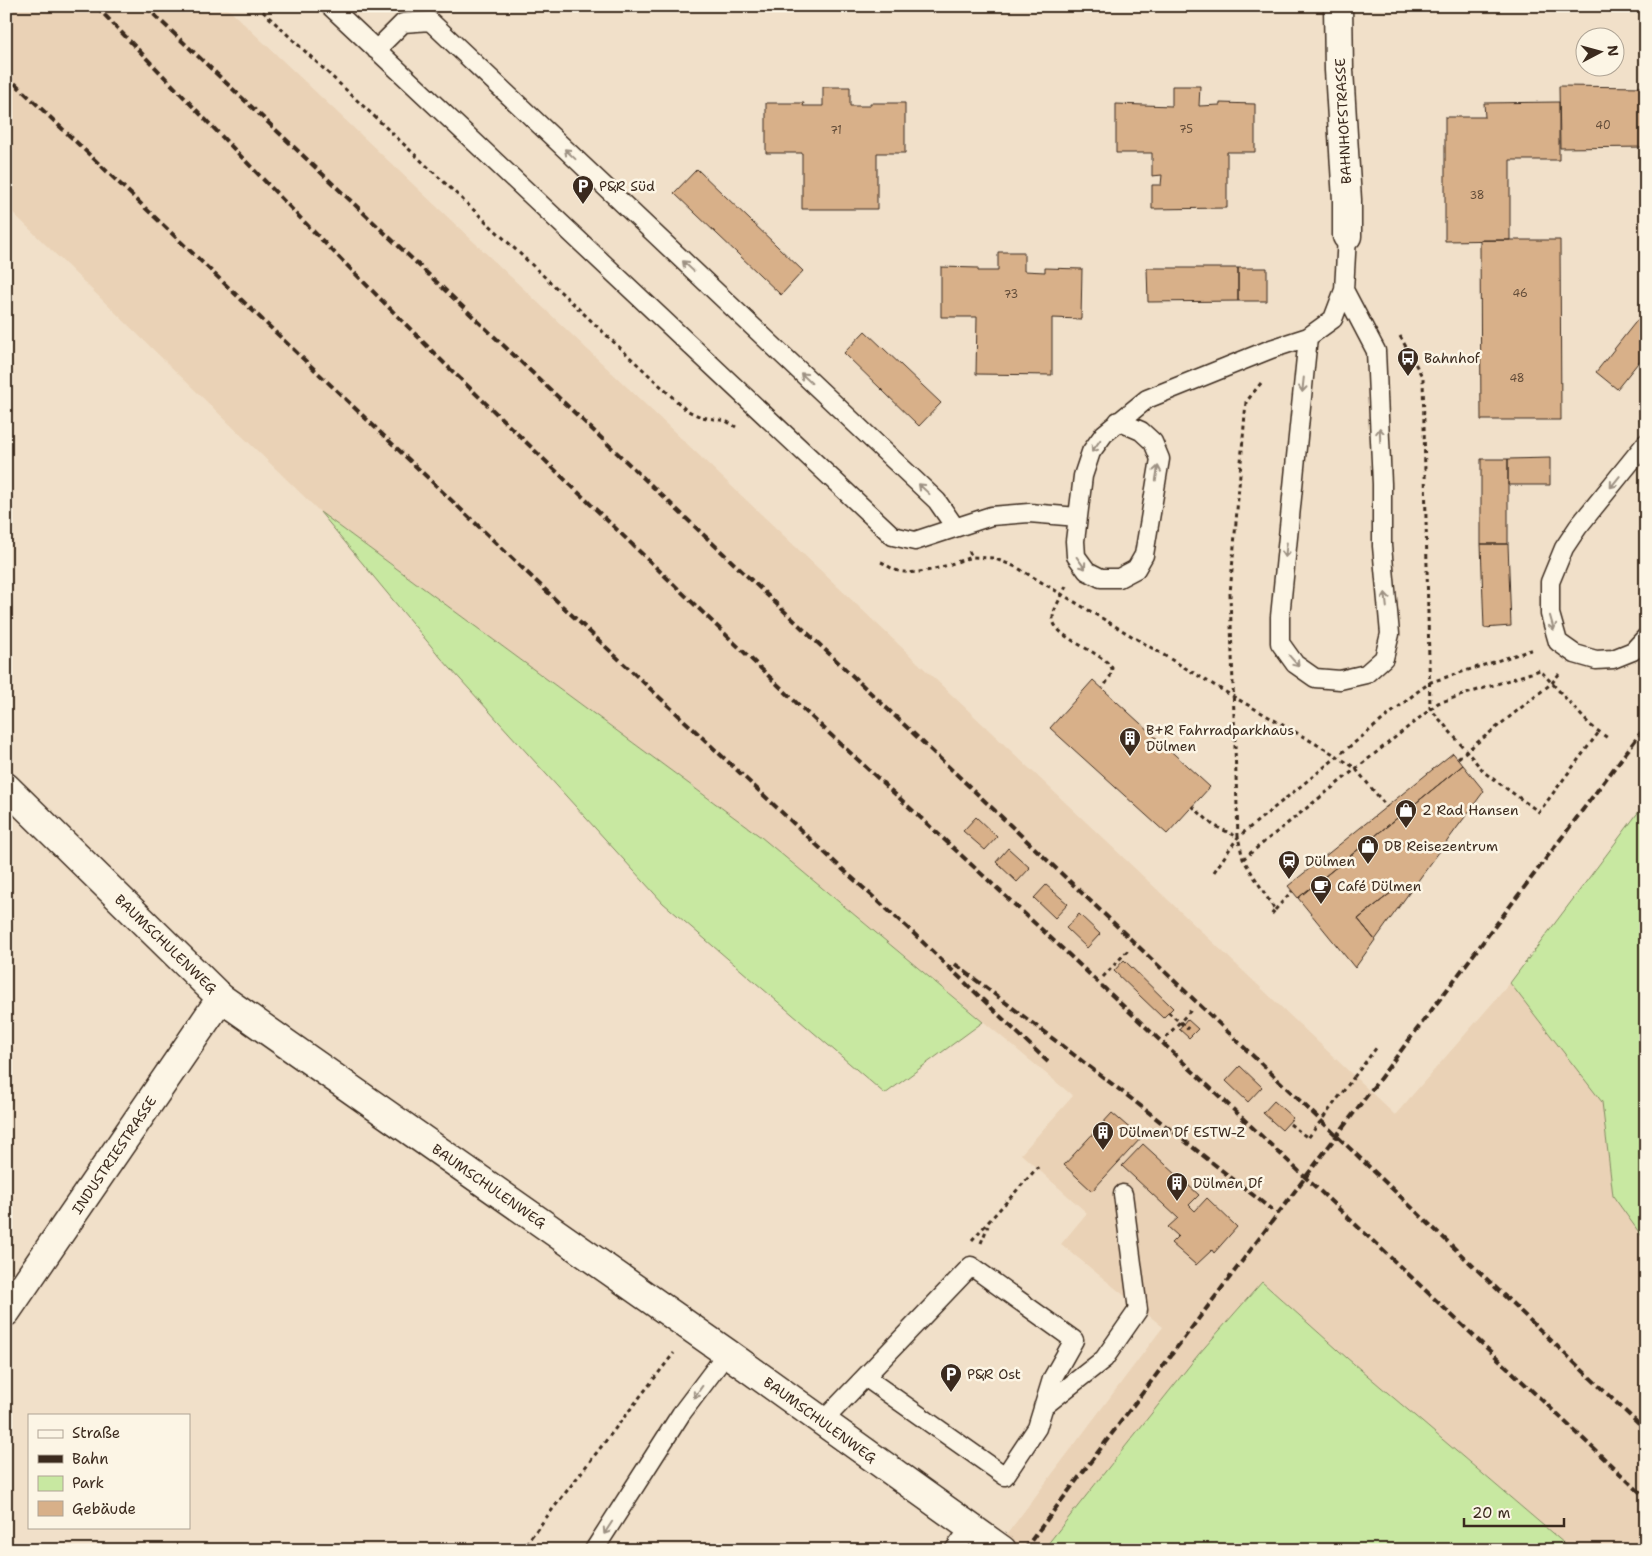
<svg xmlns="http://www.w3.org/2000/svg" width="1652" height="1556" font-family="'Shantell Sans',sans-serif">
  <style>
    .built { fill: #ead2b6 }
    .green { fill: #c8e8a1; stroke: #828960 }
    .building { fill: #d8b089; stroke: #3b2a1e }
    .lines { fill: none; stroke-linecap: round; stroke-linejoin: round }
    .service-casing { stroke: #3b2a1e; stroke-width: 21 }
    .minor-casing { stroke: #3b2a1e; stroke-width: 31 }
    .path { stroke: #3b2a1e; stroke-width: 3; stroke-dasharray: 4 4; stroke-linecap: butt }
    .service { stroke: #fcf5e5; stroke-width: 18 }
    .minor { stroke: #fcf5e5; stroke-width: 28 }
    .rail { stroke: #3b2a1e; stroke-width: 4; stroke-dasharray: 8 4; stroke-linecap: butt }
    .path-bridge { stroke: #3b2a1e; stroke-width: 3; stroke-dasharray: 4 4; stroke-linecap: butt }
    .oneway { stroke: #9c9082 }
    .labels { text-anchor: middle; stroke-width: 5; stroke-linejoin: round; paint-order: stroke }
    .number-label { font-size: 11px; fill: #624c39 }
    .street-label { font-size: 14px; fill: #3b2a1e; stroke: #fcf5e5 }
    .poi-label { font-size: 14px; fill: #3b2a1e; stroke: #fcf5e5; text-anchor: start }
  </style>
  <rect width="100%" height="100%" fill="#f1e0c9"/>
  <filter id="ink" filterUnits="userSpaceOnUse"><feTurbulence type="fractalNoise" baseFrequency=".02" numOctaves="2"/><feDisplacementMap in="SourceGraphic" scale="10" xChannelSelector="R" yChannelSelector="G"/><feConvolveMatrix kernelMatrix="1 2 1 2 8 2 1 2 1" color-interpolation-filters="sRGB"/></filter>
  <g filter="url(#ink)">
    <path class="built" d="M6 6H225L1395 1115 1510 983 1602 1102 1613 1196 1646 1242V1550H1572L1347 1358 1262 1282 1198 1355 1043 1550H995L1163 1327 1061 1244 1087 1213 1021 1154 1073 1096 761 837 320 512 6 206Z"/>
    <path class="green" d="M320 512 761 837 983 1022 885 1094 663 903 441 658Z
      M1646 802V1242L1613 1196 1602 1102 1510 983Z
      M1262 1282 1347 1358 1572 1550H1043L1198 1355Z"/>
    <path class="building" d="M1172 86H1200L1199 106 1220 105V103L1255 104V152H1227V208L1152 209V185H1161L1162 175 1152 176V153H1116V104L1172 106Z
      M1559 86 1646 87V147L1560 148Z
      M823 87H850V106H870V103H905V153H877V209H802V153H766V103H804L803 106H823Z
      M1559 102V160H1510V240L1445 241V117H1485L1484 103Z
      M697 169 803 271 781 295 674 193Z
      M1480 240H1560L1561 420H1481Z
      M998 252H1024V271L1045 272V268L1082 269 1081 319 1052 318V375L976 374 977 317H941V267L978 268V271H998Z
      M1147 268H1238V301L1148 302Z
      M1238 268H1267V301H1238Z
      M1646 309V353L1617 389 1596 372Z
      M865 331 941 403 919 426 844 353Z
      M1550 458V485H1508V459Z
      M1481 459H1508V544H1481Z
      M1481 544H1508L1511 626 1484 628Z
      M1093 680 1210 787 1167 834 1050 728Z
      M1453 753 1463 765 1298 898 1288 886Z
      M1463 765 1484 791 1409 893 1402 884 1358 919 1375 940 1355 968 1298 898Z
      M976 817 997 837 985 850 963 831Z
      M1008 848 1030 868 1017 882 996 862Z
      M1402 884 1409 893 1375 940 1358 919Z
      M1046 885 1068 904 1055 918 1034 898Z
      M1079 914 1100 934 1087 948 1066 928Z
      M1124 960 1173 1008 1163 1018 1114 971Z
      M1187 1019 1198 1029 1189 1038 1179 1029Z
      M1240 1066 1262 1087 1248 1102 1226 1081Z
      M1274 1101 1293 1118 1282 1130 1263 1113Z
      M1112 1113 1141 1138 1092 1191 1064 1165Z
      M1143 1144 1199 1195 1189 1205 1195 1211 1207 1198 1237 1227 1214 1253 1212 1250 1196 1265 1171 1243 1178 1236 1168 1227 1178 1218 1122 1166Z"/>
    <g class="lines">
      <g class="service-casing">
        <path id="service" d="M330 6 893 536 915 541 991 516 1029 513 1078 517
          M376 50 403 23 430 21 937 501 955 527
          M1308 337 1280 617V643L1295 664 1315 678 1340 680 1366 674 1384 658 1390 634 1382 546V484L1376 351 1344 290
          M1118 421 1141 431 1153 442 1160 459 1144 555 1136 569 1119 578H1101L1087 571 1076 556 1075 541 1083 476 1091 452 1104 434 1147 399 1271 349 1308 337 1333 319 1344 290 1347 236
          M1646 443 1578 527 1564 548 1550 582V614L1558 642 1575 654 1596 660 1613 659 1633 651 1646 637
          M1043 1407 1104 1359 1138 1310 1123 1194
          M822 1422 971 1266 1074 1340 1052 1379 1037 1428 1005 1476 865 1377
          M594 1550 681 1414 727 1353
          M954 1550 971 1527"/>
      </g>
      <g class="minor-casing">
        <path id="minor" d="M1338 6 1339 70 1347 200V236
          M6 787 221 998 727 1353 1002 1550
          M6 1312 221 998"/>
      </g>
      <path class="path" d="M257 6 686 410 701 417 726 421 736 427
        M1400 336 1423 378 1430 708 1485 773 1539 812 1599 732
        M1261 383 1246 402 1230 594 1238 837 1243 859 1275 910 1271 915
        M969 551 972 557 993 558 1016 567 1234 697 1337 756 1355 768 1387 807
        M881 562C886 564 890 568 895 570 920 578 948 564 972 557
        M1066 586C1062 597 1053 608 1053 619 1054 638 1101 651 1112 668L1110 677 1103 688
        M1458 758 1552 683 1559 674
        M1192 806 1213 825 1238 837
        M1243 859 1438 703 1540 670 1590 725 1609 739
        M1214 872 1238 837 1417 692 1431 682 1534 649
        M1275 910 1292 891
        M1103 977 1130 948
        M1180 1022 1188 1029
        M1166 1037 1193 1008
        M1354 1077 1377 1047
        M972 1240 1038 1167
        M981 1243 988 1226
        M521 1550 674 1353"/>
      <use href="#service" class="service"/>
      <use href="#minor" class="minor"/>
      <path class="rail" d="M96 6 313 231 445 364 804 710 1066 952 1646 1498
        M145 6 1120 929 1646 1431
        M6 75 559 603 839 866 909 929 1048 1062
        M955 964 1133 1100 1272 1210
        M1024 1550 1646 726"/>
      <path class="path-bridge" d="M1168 1012 1188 1029
        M1290 1124 1308 1138 1354 1077"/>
    </g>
    <defs><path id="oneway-shaft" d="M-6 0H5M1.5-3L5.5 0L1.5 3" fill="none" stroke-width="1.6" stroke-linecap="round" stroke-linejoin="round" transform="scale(1.25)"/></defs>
    <g class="oneway">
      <use href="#oneway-shaft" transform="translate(570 154) rotate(-137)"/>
      <use href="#oneway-shaft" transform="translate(688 266) rotate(-137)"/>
      <use href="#oneway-shaft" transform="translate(806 378) rotate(-137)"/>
      <use href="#oneway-shaft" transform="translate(1303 385) rotate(96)"/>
      <use href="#oneway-shaft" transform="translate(1380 435) rotate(-92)"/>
      <use href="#oneway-shaft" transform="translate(1096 446) rotate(125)"/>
      <use href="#oneway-shaft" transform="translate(1157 473) rotate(-81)"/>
      <use href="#oneway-shaft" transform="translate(1615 482) rotate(129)"/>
      <use href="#oneway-shaft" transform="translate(924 489) rotate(-137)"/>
      <use href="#oneway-shaft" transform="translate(1286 550) rotate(96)"/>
      <use href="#oneway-shaft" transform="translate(1081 563) rotate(54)"/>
      <use href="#oneway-shaft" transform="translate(1386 600) rotate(-96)"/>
      <use href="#oneway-shaft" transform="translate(1552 623) rotate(74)"/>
      <use href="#oneway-shaft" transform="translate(1294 661) rotate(49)"/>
      <use href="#oneway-shaft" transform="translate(698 1392) rotate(126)"/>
      <use href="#oneway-shaft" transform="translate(608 1528) rotate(123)"/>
    </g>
  </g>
  <defs>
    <g id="parking-pin" transform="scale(1.125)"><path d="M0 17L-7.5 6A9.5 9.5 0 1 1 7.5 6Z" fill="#3b2a1e" stroke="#fcf5e5"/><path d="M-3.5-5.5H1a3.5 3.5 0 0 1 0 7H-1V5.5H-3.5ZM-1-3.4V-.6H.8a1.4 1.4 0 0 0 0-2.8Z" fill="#fff"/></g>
    <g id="bus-pin" transform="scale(1.125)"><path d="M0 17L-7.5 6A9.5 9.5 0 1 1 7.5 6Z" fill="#3b2a1e" stroke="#fcf5e5"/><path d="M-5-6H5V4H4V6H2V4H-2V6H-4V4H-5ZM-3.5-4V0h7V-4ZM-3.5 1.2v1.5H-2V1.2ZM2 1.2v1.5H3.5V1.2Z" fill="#fff"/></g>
    <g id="building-pin" transform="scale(1.125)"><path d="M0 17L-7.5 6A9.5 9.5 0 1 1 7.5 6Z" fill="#3b2a1e" stroke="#fcf5e5"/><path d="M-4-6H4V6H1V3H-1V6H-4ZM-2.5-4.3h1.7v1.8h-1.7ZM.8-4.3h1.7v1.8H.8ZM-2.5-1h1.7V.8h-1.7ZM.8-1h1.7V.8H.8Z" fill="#fff"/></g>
    <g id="shop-pin" transform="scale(1.125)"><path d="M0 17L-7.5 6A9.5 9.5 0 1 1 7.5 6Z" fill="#3b2a1e" stroke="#fcf5e5"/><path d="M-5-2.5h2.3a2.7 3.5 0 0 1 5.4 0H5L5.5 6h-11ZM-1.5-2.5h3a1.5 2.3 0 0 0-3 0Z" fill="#fff"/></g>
    <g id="station-pin" transform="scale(1.125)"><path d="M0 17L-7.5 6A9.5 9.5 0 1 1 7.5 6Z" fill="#3b2a1e" stroke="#fcf5e5"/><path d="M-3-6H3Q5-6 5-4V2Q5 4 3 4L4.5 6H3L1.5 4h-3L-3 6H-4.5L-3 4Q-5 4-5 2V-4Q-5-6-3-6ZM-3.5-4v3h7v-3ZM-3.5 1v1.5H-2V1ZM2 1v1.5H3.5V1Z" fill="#fff"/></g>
    <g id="cafe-pin" transform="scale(1.125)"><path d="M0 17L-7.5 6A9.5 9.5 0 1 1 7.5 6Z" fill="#3b2a1e" stroke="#fcf5e5"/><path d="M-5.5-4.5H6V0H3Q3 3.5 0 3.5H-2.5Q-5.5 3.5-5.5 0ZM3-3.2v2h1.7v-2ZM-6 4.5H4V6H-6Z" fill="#fff"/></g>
  </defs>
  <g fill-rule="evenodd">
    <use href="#parking-pin" x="583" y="186"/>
    <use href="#bus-pin" x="1408" y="358"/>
    <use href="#building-pin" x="1130" y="738"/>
    <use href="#shop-pin" x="1406" y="810"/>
    <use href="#shop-pin" x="1368" y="846"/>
    <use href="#station-pin" x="1289" y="861"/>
    <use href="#cafe-pin" x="1321" y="886"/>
    <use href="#building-pin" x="1103" y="1132"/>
    <use href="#building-pin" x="1177" y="1183"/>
    <use href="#parking-pin" x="951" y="1374"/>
  </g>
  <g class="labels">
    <g class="number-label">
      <text x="1603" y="129">40</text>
      <text x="1186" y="133">75</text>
      <text x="836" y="134">71</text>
      <text x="1477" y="199">38</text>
      <text x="1520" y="297">46</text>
      <text x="1011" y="298">73</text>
      <text x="1517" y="382">48</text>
    </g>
    <g class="street-label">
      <text transform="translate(1343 121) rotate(-93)" y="5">BAHNHOFSTRASSE</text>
      <text transform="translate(166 944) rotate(44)" y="5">BAUMSCHULENWEG</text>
      <text transform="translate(114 1155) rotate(-56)" y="5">INDUSTRIESTRASSE</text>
      <text transform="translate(489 1186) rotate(35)" y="5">BAUMSCHULENWEG</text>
      <text transform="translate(820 1420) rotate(36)" y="5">BAUMSCHULENWEG</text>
    </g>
    <g class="poi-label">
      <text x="599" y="191">P&amp;R Süd</text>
      <text x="1424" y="363">Bahnhof</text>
      <text x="1146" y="735">B+R Fahrradparkhaus<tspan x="1146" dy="16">Dülmen</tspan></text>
      <text x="1422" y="815">2 Rad Hansen</text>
      <text x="1384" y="851">DB Reisezentrum</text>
      <text x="1305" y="866">Dülmen</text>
      <text x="1337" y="891">Café Dülmen</text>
      <text x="1119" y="1137">Dülmen Df ESTW-Z</text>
      <text x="1193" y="1188">Dülmen Df</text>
      <text x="967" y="1379">P&amp;R Ost</text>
    </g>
  </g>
  <rect width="1652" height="1556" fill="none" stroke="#fcf5e5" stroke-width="25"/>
  <rect x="12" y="12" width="1627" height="1531" fill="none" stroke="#3b2a1e" stroke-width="2" filter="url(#ink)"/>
  <rect x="28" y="1414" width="162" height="115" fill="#fcf5e5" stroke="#afa495"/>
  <rect x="38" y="1430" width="25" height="8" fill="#fcf5e5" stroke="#afa495"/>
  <text x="72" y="1438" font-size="15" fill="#3b2a1e">Straße</text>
  <rect x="38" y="1455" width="25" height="8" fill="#3b2a1e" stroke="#afa495"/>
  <text x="72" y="1464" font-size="15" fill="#3b2a1e">Bahn</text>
  <rect x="38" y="1476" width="25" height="15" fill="#c8e8a1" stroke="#afa495"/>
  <text x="72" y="1488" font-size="15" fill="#3b2a1e">Park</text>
  <rect x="38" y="1501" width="25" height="15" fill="#d8b089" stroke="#afa495"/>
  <text x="72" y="1514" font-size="15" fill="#3b2a1e">Gebäude</text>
  <g transform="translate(1600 52) rotate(84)"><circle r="24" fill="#fcf5e5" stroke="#afa495"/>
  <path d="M0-4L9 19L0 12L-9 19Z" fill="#3b2a1e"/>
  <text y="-8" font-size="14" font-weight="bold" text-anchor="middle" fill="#3b2a1e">N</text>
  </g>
  <path d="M1464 1518v8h100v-8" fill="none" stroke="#3b2a1e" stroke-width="2.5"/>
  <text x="1472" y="1518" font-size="15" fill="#3b2a1e" stroke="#fcf5e5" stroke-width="4" paint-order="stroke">20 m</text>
</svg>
